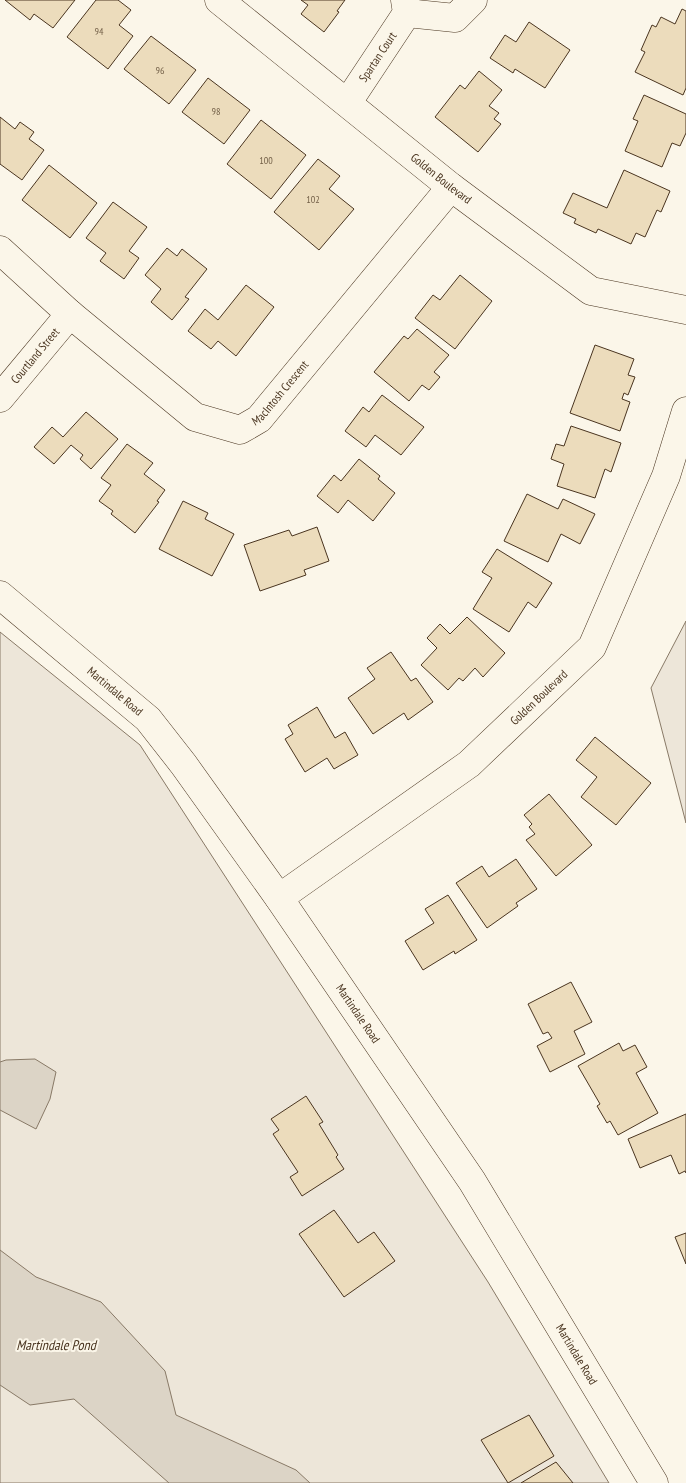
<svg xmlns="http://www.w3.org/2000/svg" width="686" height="1483" font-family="'PT Sans Narrow',sans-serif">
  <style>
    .green { fill: #ede6d9; stroke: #887966 }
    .water { fill: #dcd4c6; stroke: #887966 }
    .building { fill: #ecdcbc; stroke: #4a3520 }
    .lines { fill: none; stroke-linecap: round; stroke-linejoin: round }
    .minor-casing { stroke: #4a3520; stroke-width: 29 }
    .major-casing { stroke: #4a3520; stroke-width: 29 }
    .minor { stroke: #fbf6e9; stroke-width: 28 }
    .major { stroke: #fbf6e9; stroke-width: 28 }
    .labels { text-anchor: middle; stroke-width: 4; stroke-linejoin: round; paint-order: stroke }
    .number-label { font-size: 10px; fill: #725f47 }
    .street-label { font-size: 12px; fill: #4a3520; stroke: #fbf6e9 }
    .water-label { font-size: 14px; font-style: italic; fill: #4a3520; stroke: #fbf6e9 }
  </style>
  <rect width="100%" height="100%" fill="#fbf6e9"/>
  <path class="green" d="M686 621V823L651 688Z
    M0 632 140 745 488 1282 609 1483H0Z"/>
  <path class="water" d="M35 1059 56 1072 50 1099 36 1129 0 1110V1062L6 1060Z
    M0 1250 36 1277 101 1302 165 1371 176 1415 296 1470 310 1483H169L74 1399 30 1405 0 1385Z"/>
  <path class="building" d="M5 0H75L53 28 34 14 30 20Z
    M96 0H118L131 10 119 25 133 36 108 69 67 37Z
    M301 0H345L337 11 339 12 324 32 301 14 308 5Z
    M682 9 686 11V88L683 95 635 72 645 52 641 50 652 25 656 27 661 17 675 24Z
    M529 22 570 50 545 88 515 69 513 73 490 58 505 35 516 42Z
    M151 36 196 70 169 104 124 69Z
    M479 71 502 90 489 106 499 113 494 119 501 124 478 152 435 117 460 85 465 89Z
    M208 78 250 110 224 144 182 112Z
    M644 95 686 114V133L680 146 672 143 662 167 625 151 638 121 633 119Z
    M0 117 15 129 20 122 34 132 29 139 44 150 22 180 0 164Z
    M261 120 306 155 271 199 227 164Z
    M318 159 340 176 329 189 354 209 319 250 274 212Z
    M49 165 97 203 70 238 22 200Z
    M624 170 670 191 661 212 657 210 645 237 636 233 631 244 598 229 596 233 574 223 576 219 563 213 573 193 607 208Z
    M113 202 147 227 129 251 139 258 124 279 100 261 106 253 86 238Z
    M167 248 177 256 182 249 207 269 185 297 189 299 172 320 151 302 161 289 145 275Z
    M460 275 492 301 455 349 415 318 433 295 440 300Z
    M246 285 274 307 236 356 218 341 211 349 188 331 205 309 218 320Z
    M417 329 449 355 434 372 440 377 429 390 422 385 409 401 374 372 404 336 408 339Z
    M595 345 634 359 628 375 635 377 628 395 624 393 622 399 630 402 620 431 570 413Z
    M382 395 424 427 401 455 375 435 366 447 345 431 363 407 369 412Z
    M86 412 118 439 91 469 80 459 83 455 71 445 54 464 34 447 52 427 63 437Z
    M571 426 621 443 611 472 605 469 595 498 557 486 564 464 551 459 556 444 564 446Z
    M127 444 153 463 144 474 165 490 157 501 159 502 135 533 111 514 113 511 99 501 111 485 101 478Z
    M359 459 380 476 378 479 395 493 373 521 348 500 338 513 317 496 334 475 341 481Z
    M527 494 558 509 563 499 595 514 580 544 561 534 548 562 504 541Z
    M183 501 208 513 205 519 234 534 212 576 159 549Z
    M317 527 329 561 304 570 306 575 260 591 244 545 289 530 292 536Z
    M497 549 552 583 536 608 528 602 509 632 473 609 492 578 482 572Z
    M467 617 505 653 483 677 475 668 463 681 459 678 448 690 421 665 437 648 427 638 440 624 450 634Z
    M391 652 411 681 416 678 433 702 408 720 404 713 373 734 348 698 375 679 367 668Z
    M317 707 335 738 345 732 358 755 334 769 327 758 305 772 285 739 293 734 288 725Z
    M595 737 651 783 616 825 581 797 597 777 576 760Z
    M549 794 592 845 556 876 526 840 535 834 529 827 532 824 524 815Z
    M516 859 537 889 516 903 518 906 487 928 456 883 482 866 489 877Z
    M448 895 477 940 455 954 454 951 423 970 405 941 434 923 425 909Z
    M571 982 592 1022 574 1031 585 1054 550 1072 537 1046 552 1038 548 1032 543 1034 528 1004Z
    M619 1043 623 1051 635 1045 647 1067 636 1073 658 1113 618 1135 610 1121 607 1123 597 1106 600 1104 578 1066Z
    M306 1096 323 1122 319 1124 338 1155 336 1157 344 1169 302 1196 290 1177 298 1172 273 1134 279 1130 271 1119Z
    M686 1114V1173L685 1171 679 1174 671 1155 640 1168 628 1139Z
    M334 1210 358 1243 374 1232 395 1261 344 1297 299 1234Z
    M686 1233V1264L675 1237Z
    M529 1415 554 1456 508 1483 481 1440Z
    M556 1462 573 1483H521Z"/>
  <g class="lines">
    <g class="minor-casing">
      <g id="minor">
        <path id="s1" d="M219 0 451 187 591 291 686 310"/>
        <path d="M407 13 455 18 473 0"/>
        <path id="s2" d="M348 102 407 13 405 0"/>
        <path id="s3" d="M0 250 70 314 195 417 240 430 259 419 451 187"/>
        <path id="s4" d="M0 398 70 314"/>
        <path id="s5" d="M279 898 469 764 592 647 666 476 686 411"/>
      </g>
    </g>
    <g class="major-casing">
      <g id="major">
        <path id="s6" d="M0 595 148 719 184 765 279 898 472 1181 654 1483"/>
      </g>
    </g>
    <use href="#minor" class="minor"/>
    <use href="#major" class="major"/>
  </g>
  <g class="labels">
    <g class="number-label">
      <text x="99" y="35">94</text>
      <text x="160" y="74">96</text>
      <text x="216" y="115">98</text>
      <text x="266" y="164">100</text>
      <text x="313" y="203">102</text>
    </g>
    <g class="street-label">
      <text dy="4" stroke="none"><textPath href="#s2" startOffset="54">Spartan Court</textPath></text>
      <text dy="4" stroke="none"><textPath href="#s1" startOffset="285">Golden Boulevard</textPath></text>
      <text dy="4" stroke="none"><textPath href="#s4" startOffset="55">Courtland Street</textPath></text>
      <text dy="4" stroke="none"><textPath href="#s3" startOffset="359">MacIntosh Crescent</textPath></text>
      <text dy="4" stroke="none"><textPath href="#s6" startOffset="150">Martindale Road</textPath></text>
      <text dy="4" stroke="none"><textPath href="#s5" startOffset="329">Golden Boulevard</textPath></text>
      <text dy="4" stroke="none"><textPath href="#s6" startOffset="555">Martindale Road</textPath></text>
      <text dy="4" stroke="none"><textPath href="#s6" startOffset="960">Martindale Road</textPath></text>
    </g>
    <g class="water-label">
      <text x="56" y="1350">Martindale Pond</text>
    </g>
  </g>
</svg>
